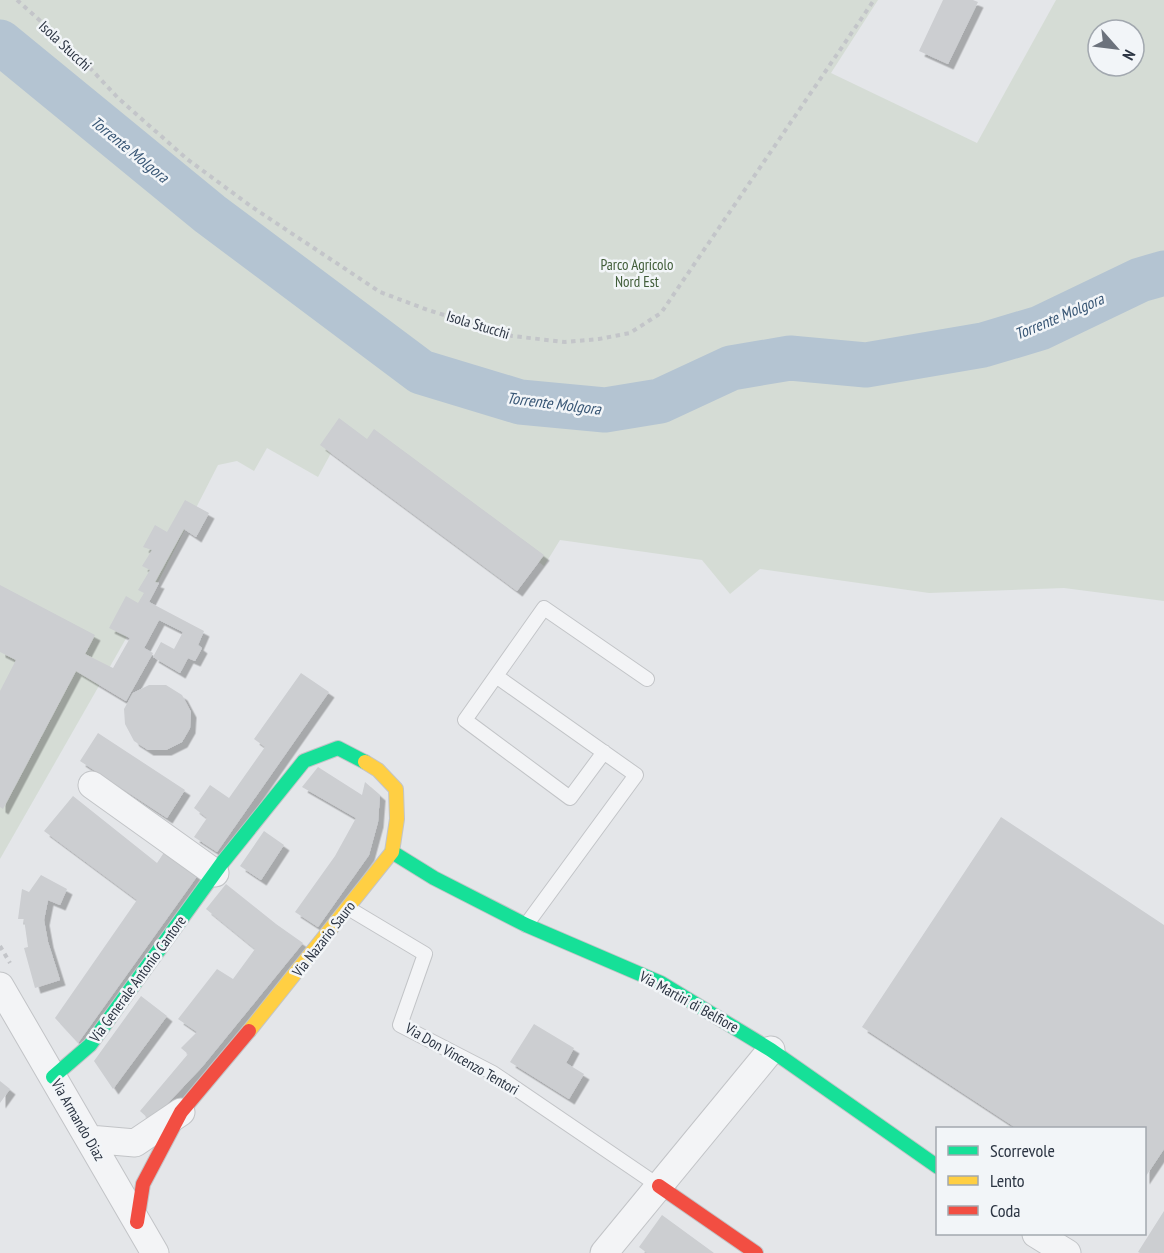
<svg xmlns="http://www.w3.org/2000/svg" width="1164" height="1253" font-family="'PT Sans Narrow',sans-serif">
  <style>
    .green { fill: #d5dcd5; fill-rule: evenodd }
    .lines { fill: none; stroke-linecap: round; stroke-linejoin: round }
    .river { stroke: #b4c4d2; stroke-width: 45 }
    .building { fill: #ccced1; filter: url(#shadow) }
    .lane-casing { stroke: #c2c4c7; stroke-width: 16 }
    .street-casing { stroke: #c2c4c7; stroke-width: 29 }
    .fast-casing { stroke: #c2c4c7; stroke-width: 16 }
    .slow-casing { stroke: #c2c4c7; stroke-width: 16 }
    .jam-casing { stroke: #c2c4c7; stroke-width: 16 }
    .path { stroke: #c3c5c9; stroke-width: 4; stroke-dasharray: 4.5 4.5; stroke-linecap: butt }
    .lane { stroke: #f3f4f6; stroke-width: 14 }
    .street { stroke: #f3f4f6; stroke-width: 27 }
    .fast { stroke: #16e098; stroke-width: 14 }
    .slow { stroke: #ffcf43; stroke-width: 14 }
    .jam { stroke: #f24e42; stroke-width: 14 }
    .labels { text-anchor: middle; stroke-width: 5; stroke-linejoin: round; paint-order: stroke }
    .street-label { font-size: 15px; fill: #2b3442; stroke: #f2f5f8 }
    .park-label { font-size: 15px; fill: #415d39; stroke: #f2f5f8 }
    .water-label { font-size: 16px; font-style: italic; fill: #375574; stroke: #f2f5f8 }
  </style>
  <defs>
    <filter id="shadow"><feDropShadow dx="5.5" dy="5.5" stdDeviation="0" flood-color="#0004"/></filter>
  </defs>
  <rect width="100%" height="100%" fill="#e4e6e9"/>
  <path class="green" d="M0 0H878L831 73 977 143 1056 0H1164V601L1064 588 929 593 760 569 730 594 702 560 560 540 544 566 380 441 331 453 318 477 267 448 254 471 237 461 218 465 156 586 0 859ZM1098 30H1134V66H1098Z"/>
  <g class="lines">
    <path class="river" d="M0 42 210 214 421 372 520 402 605 410 660 401 731 368 790 358 866 365 983 345 1040 328 1140 280 1164 273"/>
  </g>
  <path class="building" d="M943 0H973L978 2 948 64 919 51Z
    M339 418 367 439 374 429 544 555 517 591 320 445Z
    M185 500 209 513 196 537 184 529 155 582 159 583 149 602 204 631 198 645 202 648 195 661 188 658 180 673 153 657 161 642 174 649 183 632 159 620 144 648 153 653 126 701 76 671 3 809 0 807V691L16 660 0 652V585L95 635 85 654 113 668 130 638 109 628 126 596 138 603 144 593 138 590 150 570 142 566 152 550 143 547 155 525 167 532Z
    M301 673 329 692 217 852 194 837 207 818 194 808 210 785 229 798 265 747 254 739Z
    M149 685H166L182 695 191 712 190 728 182 742 166 750H148L134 741 125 724 124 709 133 693Z
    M98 733 185 790 167 818 80 761Z
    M318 767 362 795 365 782 380 795 378 822 369 855 318 927 295 912 335 856 356 818 302 787Z
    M73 796 157 863 165 851 198 875 78 1043 55 1018 137 900 44 831Z
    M1001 817 1164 925V1149L1144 1179V1128H1016L862 1027Z
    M264 831 284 845 261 880 240 866Z
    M41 875 67 889 60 905 48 900 44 920 48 942 60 980 35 988 24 948 28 947 24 919H18L22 889 29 892Z
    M226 884 276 924 303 943 202 1067 151 1121 140 1111 188 1054 181 1048 197 1032 178 1019 217 969 233 979 255 949 206 909Z
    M141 996 167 1016 113 1089 94 1061Z
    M534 1024 574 1048 566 1063 584 1074 569 1099 510 1062Z
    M0 1081 10 1089 0 1103Z
    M1164 1211V1253H1140L1138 1252Z
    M662 1215 714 1253H647L639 1247Z"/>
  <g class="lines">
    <g class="lane-casing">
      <path id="lane" d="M496 676 544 608 647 679
        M348 908 425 954 400 1025 493 1073 659 1186
        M526 925 636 775 496 676 465 720 570 798 604 752"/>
    </g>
    <g class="street-casing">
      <path id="street" d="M92 785 215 873
        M0 986 155 1253
        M89 1139 135 1143 181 1112
        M1036 1234 1067 1253
        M604 1253 771 1050"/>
    </g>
    <g class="fast-casing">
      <path id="fast" d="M392 852 434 878 526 925 661 983 771 1050 938 1167
        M53 1077 90 1045 222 863 304 761 338 748 365 762"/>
    </g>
    <g class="slow-casing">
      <path id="slow" d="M249 1031 392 852 397 819 396 789 378 770 365 762"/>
    </g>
    <g class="jam-casing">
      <path id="jam" d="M659 1186 756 1253
        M137 1222 143 1184 181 1112 249 1031"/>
    </g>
    <path class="path" d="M17 0 76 53 118 98 187 159 252 207 380 292 428 310 512 336 565 342 599 339 630 333 661 313 874 0
      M0 946 10 963"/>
    <use href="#lane" class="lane"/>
    <use href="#street" class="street"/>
    <use href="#fast" class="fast"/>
    <use href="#slow" class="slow"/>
    <use href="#jam" class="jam"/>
  </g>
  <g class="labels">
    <g class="street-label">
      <text transform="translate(65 46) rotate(43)" y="5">Isola Stucchi</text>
      <text transform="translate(478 325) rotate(17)" y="5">Isola Stucchi</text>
      <text transform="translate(324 939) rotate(-52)" y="5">Via Nazario Sauro</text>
      <text transform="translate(138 979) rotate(-54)" y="5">Via Generale Antonio Cantore</text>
      <text transform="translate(689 1002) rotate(29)" y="5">Via Martiri di Belfiore</text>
      <text transform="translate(462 1059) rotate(30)" y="5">Via Don Vincenzo Tentori</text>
      <text transform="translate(78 1120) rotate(60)" y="5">Via Armando Diaz</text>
    </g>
    <g class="park-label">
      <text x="637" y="270">Parco Agricolo<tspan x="637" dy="17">Nord Est</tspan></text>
    </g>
    <g class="water-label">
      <text transform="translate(130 149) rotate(39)" y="6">Torrente Molgora</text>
      <text transform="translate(1059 316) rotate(-23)" y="6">Torrente Molgora</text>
      <text transform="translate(554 403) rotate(7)" y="6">Torrente Molgora</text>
    </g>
  </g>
  <rect x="936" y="1127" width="210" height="108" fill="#f2f5f8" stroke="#a2a8af" stroke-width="1.5"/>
  <rect x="948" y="1146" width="30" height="9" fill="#16e098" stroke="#a2a8af" stroke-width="1.5"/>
  <text x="990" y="1157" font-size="18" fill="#2b3442">Scorrevole</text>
  <rect x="948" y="1176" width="30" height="9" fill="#ffcf43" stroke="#a2a8af" stroke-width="1.5"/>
  <text x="990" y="1187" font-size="18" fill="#2b3442">Lento</text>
  <rect x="948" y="1206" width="30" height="9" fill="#f24e42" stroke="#a2a8af" stroke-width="1.5"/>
  <text x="990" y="1217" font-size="18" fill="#2b3442">Coda</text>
  <g transform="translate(1116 48) rotate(118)"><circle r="28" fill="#f2f5f8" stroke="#a2a8af" stroke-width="1.5"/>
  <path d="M0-4.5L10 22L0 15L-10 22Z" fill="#6c727c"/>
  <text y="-9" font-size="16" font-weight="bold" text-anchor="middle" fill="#2b3442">N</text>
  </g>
</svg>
